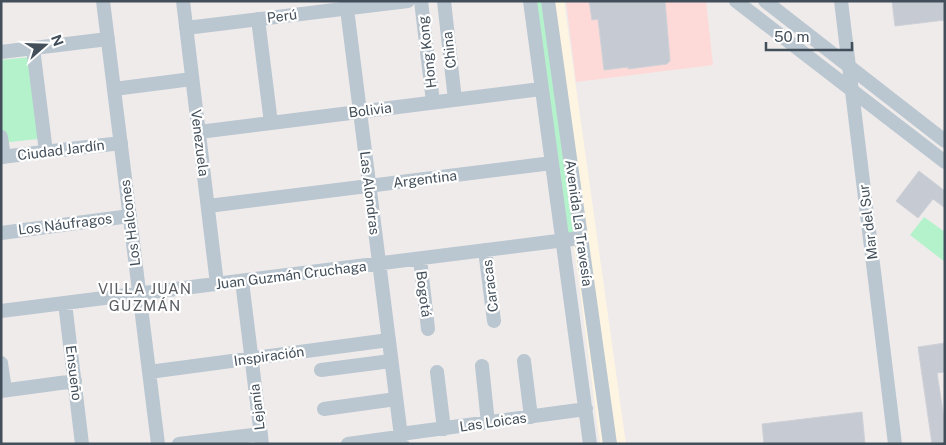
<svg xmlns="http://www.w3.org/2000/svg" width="946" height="445" font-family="'Public Sans',sans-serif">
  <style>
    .commercial { fill: #fdf5e1 }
    .medical { fill: #fddad7 }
    .green { fill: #b4f2cc }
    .building { fill: #c6cad2; stroke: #cfd1d8 }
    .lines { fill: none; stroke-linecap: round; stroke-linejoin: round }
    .minor { stroke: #bac6d0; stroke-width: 14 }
    .labels { text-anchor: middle; stroke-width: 4.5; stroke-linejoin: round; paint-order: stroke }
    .street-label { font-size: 14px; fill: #424f5a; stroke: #fff }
    .neighbourhood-label { font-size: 15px; letter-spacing: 1px; fill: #585c61; stroke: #fff }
  </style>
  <rect width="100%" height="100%" fill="#efebeb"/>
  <path class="commercial" d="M538 1H564L626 444H600L580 290Z"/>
  <path class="medical" d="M566 1H706L713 65 576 82Z"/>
  <path class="green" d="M534 1H543L574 233H568L567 229Z
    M30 57 38 139 1 143V60Z
    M924 217 945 232V262L910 235Z"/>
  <path class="building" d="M589 1H665L670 61 667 64 628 69V67L604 70 598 19 592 20Z
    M892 1H945V20L895 26Z
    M919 171 945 191V208L933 199 918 218 896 201Z
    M945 343V372L937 373 945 424V444H932L918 347Z
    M862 412 865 444H764L762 424Z"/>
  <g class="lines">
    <path class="minor" d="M103 1 158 444
      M183 1 217 284
      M346 1 402 444
      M421 1 433 102
      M444 1 455 100
      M530 1 590 444
      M548 1 610 444
      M736 1 945 162
      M765 1 945 141
      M841 1 895 444
      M258 19 271 123
      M186 28 408 1
      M33 48 46 152
      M1 52 108 39
      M114 89 192 79
      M199 132 541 89
      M1 137 4 157
      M1 157 121 143
      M208 206 552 163
      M1 233 130 216
      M485 250 494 321
      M420 259 428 329
      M242 281 262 444
      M65 303 82 444
      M1 311 581 238
      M524 361 531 417
      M1 363 5 390
      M482 366 488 423
      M321 370 391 361
      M149 372 389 340
      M437 372 444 429
      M1 391 75 381
      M324 409 396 399
      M179 444 261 434
      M348 444 391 438 408 433 586 409"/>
  </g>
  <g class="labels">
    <g class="street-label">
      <text transform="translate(282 16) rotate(-7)" y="5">Perú</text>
      <text transform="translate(449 50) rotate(-97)" y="5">China</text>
      <text transform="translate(427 52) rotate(-97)" y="5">Hong Kong</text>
      <text transform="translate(370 110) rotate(-7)" y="5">Bolivia</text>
      <text transform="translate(200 143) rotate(83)" y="5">Venezuela</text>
      <text transform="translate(61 150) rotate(-7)" y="5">Ciudad Jardín</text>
      <text transform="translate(425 179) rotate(-7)" y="5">Argentina</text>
      <text transform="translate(370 193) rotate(83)" y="5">Las Alondras</text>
      <text transform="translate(868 222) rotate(-97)" y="5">Mar del Sur</text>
      <text transform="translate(130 223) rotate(-97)" y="5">Los Halcones</text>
      <text transform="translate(579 223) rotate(82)" y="5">Avenida La Travesía</text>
      <text transform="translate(65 224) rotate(-7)" y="5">Los Náufragos</text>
      <text transform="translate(291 275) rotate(-7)" y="5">Juan Guzmán Cruchaga</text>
      <text transform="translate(490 286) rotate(-97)" y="5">Caracas</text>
      <text transform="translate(424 294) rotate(83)" y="5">Bogotá</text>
      <text transform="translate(269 356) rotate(-8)" y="5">Inspiración</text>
      <text transform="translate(74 373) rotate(83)" y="5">Ensueño</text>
      <text transform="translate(257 407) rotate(-97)" y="5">Lejanía</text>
      <text transform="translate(493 422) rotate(-8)" y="5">Las Loicas</text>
    </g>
    <g class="neighbourhood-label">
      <text x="145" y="294">VILLA JUAN<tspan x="145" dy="17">GUZMÁN</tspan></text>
    </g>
  </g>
  <rect width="946" height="445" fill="none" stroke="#424f5a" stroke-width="5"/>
  <g transform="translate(45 45) rotate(70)" stroke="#ffffff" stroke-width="4" paint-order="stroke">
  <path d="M0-4L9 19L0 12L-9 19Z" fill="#424f5a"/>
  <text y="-8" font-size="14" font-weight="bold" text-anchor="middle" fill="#424f5a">N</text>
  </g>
  <path d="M766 42v8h86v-8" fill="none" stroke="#424f5a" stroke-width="2.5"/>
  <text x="774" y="42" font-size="15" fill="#424f5a" stroke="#ffffff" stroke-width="4" paint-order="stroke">50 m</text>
</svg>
